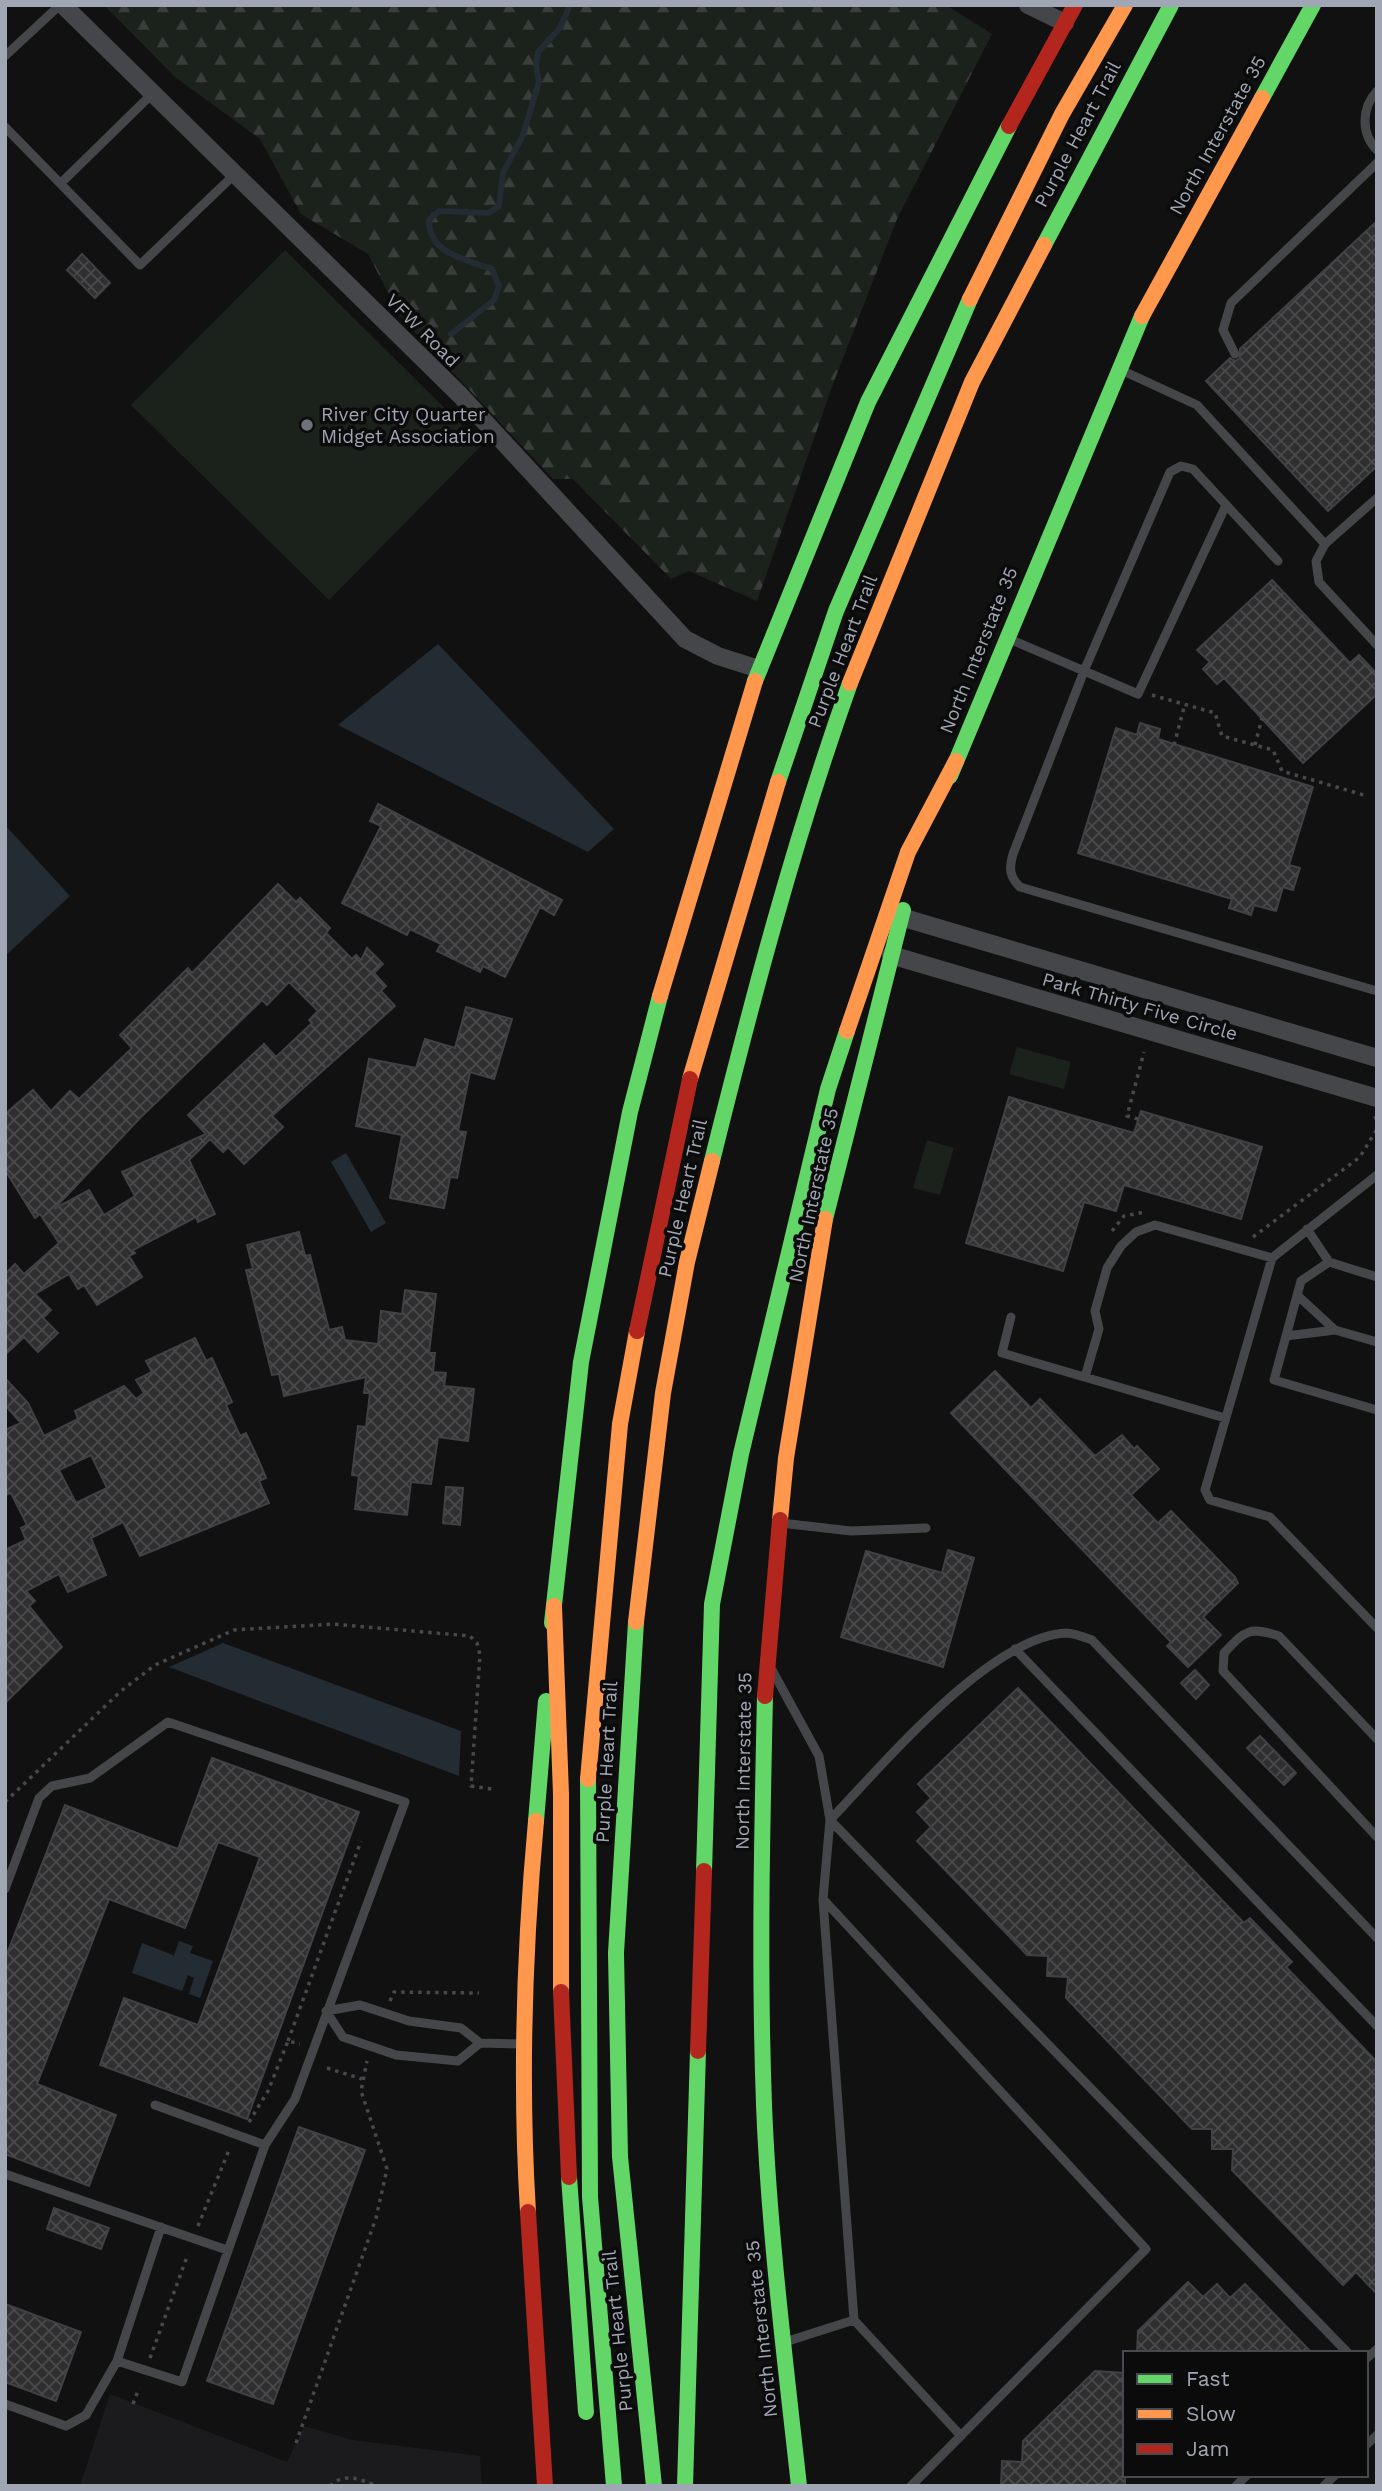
<svg xmlns="http://www.w3.org/2000/svg" width="1382" height="2491" font-family="'Work Sans',sans-serif">
  <style>
    .built { fill: #1b1b1d }
    .green { fill: #1b211b }
    .forest { fill: url(#forest-firs) }
    .water { fill: #242c33 }
    .lines { fill: none; stroke-linecap: round; stroke-linejoin: round }
    .stream { stroke: #242c33; stroke-width: 6 }
    .building { fill: url(#building-cross-hatch); stroke: #3f4145; stroke-width: 2; fill-rule: evenodd }
    .path { stroke: #46484c; stroke-width: 3.5; stroke-dasharray: 3.5 5; stroke-linecap: butt }
    .lane { stroke: #45464a; stroke-width: 9 }
    .street { stroke: #45464a; stroke-width: 18 }
    .fast { stroke: #63d668; stroke-width: 16 }
    .slow { stroke: #ff974d; stroke-width: 16 }
    .jam { stroke: #b3261e; stroke-width: 16 }
    .poi-dot { fill: #6e727a; stroke: #0b0b0c; stroke-width: 2.5 }
    .labels { text-anchor: middle; stroke-width: 7; stroke-linejoin: round; paint-order: stroke }
    .street-label { font-size: 19px; fill: #a0a6b3; stroke: #0b0b0c }
    .poi-label { font-size: 19px; fill: #a0a6b3; stroke: #0b0b0c; text-anchor: start }
  </style>
  <defs>
    <pattern id="forest-firs" width="22" height="20" patternUnits="userSpaceOnUse" patternTransform="scale(1.75)"><rect width="22" height="20" fill="#1b211b"/><path d="M5 1l3.5 6h-7zM16 11l3.5 6h-7z" fill="#393e3a"/></pattern>
    <pattern id="building-cross-hatch" width="8" height="8" patternUnits="userSpaceOnUse" patternTransform="scale(1.75)"><rect width="8" height="8" fill="#2f2f30"/><path d="M0 0l8 8M0 8l8-8" fill="none" stroke="#4a4a4c"/></pattern>
  </defs>
  <rect width="100%" height="100%" fill="#111"/>
  <path class="built" d="M110 2394 287 2462 304 2426 353 2440 480 2456 482 2486H80Z"/>
  <path class="green" d="M285 250 482 445 329 600 131 405Z
    M1017 1047 1071 1062 1064 1089 1009 1074Z
    M927 1140 954 1148 940 1195 913 1188Z"/>
  <path class="forest" d="M104 5H946L992 34 897 219 833 384 757 601 689 571 671 579 573 479H553L401 317 368 254 301 214 260 139 175 77Z"/>
  <path class="water" d="M438 644 614 829 588 852 338 725Z
    M5 825 70 896 5 956Z
    M346 1153 386 1223 371 1232 331 1162Z
    M223 1643 461 1731 459 1776 169 1667Z
    M179 1941 193 1946 190 1953 213 1961 200 1998 189 1994 194 1978 188 1975 182 1991 132 1973 142 1943 173 1955V1958Z"/>
  <g class="lines">
    <path class="stream" d="M451 334 494 300 499 286 492 269C465 259 429 254 429 220L439 211 489 213 499 206 503 173 523 135 539 82 536 65 538 52 560 28 570 5"/>
  </g>
  <path class="building" d="M1377 221V466L1328 511 1206 381 1230 358 1235 361 1240 358V349Z
    M82 254 110 283 95 298 67 270Z
    M1272 580 1350 663 1359 655 1377 674V694L1303 763 1224 678 1217 684 1203 669 1210 662 1197 650Z
    M1140 723 1160 729 1158 739 1313 787 1289 865 1300 868 1293 890 1283 887 1276 911 1254 905 1251 915 1229 908 1232 899 1078 853 1116 728 1137 735Z
    M378 804 562 900 554 915 540 907 505 977 483 966 480 972 437 951 441 944 410 929 407 935 342 903 381 826 370 821Z
    M278 884 296 902 300 898 330 928 326 933 352 959 356 955 361 960 367 948 383 964 374 973 386 986 381 991 395 1006 272 1116 283 1127 244 1164 228 1147 223 1152 210 1139 189 1160 215 1214 198 1222 196 1217 133 1250 135 1253 129 1256 142 1277 97 1305 84 1285 78 1289 69 1274 35 1294 51 1310 43 1318 58 1333 38 1352 24 1337 5 1355V1274L15 1264 24 1274 59 1243 40 1214 35 1218 5 1170V1114L33 1090 51 1111 70 1091 79 1099 132 1048 120 1035 188 968 192 973ZM289 982 318 1011 309 1020 312 1023 276 1057 264 1044 188 1115 206 1134 122 1172 135 1196 104 1215 89 1190 54 1209 140 1118 262 1000 267 1005Z
    M466 1007 512 1019 494 1079 470 1072 458 1131 466 1132 457 1178 450 1177 444 1208 390 1198 402 1135 356 1126 369 1059 416 1068 425 1039 455 1048Z
    M1009 1097 1134 1133 1141 1111 1262 1147 1241 1219 1124 1185 1116 1211 1084 1202 1063 1271 966 1243Z
    M299 1232 305 1256 310 1255 329 1330 342 1327 345 1340 378 1344 381 1311 402 1314 405 1290 436 1294 429 1353H435L433 1372 446 1373 444 1386 474 1389 468 1441 438 1437 431 1484 411 1482 407 1515 355 1509 359 1476 352 1475 358 1426 366 1427 370 1393H364L366 1377 284 1396 279 1374 272 1375 246 1270 253 1269 247 1245Z
    M195 1338 206 1361 212 1358 232 1402 226 1405 240 1436 246 1433 259 1461 266 1478 259 1481 269 1503 140 1556 123 1522 91 1538 106 1575 68 1592 59 1574 26 1591 35 1601 29 1606 62 1647 5 1703V1550L26 1540 21 1528 27 1525 11 1493 5 1495V1430L21 1423 5 1405V1378L28 1403 44 1436 78 1419 75 1411 124 1386 136 1399 144 1393 136 1380 152 1372 146 1361ZM91 1455 107 1488 76 1503 59 1470Z
    M995 1371 1031 1408 1040 1399 1095 1456 1122 1435 1134 1449 1137 1446 1159 1469 1131 1495 1158 1523 1171 1511 1235 1577 1238 1583 1203 1617 1221 1635 1188 1667 1167 1646 1171 1642 951 1413Z
    M446 1487 463 1488 460 1525 443 1523Z
    M948 1550 974 1558 943 1667 841 1637 866 1551 942 1573Z
    M1195 1670 1209 1685 1196 1699 1181 1683Z
    M1018 1688 1244 1923 1250 1918 1292 1962 1286 1967 1377 2062V2294L1356 2272 1343 2285 1232 2170 1233 2149H1212V2129H1192L1066 1998 1068 1977 1047 1976 1048 1956 1027 1955 917 1841 931 1827 917 1812 931 1798 918 1784Z
    M1260 1736 1296 1773 1284 1785 1247 1748Z
    M212 1758 359 1812 247 2119 100 2065 124 1998 198 2025 260 1857 218 1842 185 1928 109 1899 37 2084 116 2115 89 2186 5 2154V1959L65 1805 178 1849Z
    M299 2127 365 2150 273 2404 207 2381Z
    M54 2208 109 2228 101 2249 47 2229Z
    M1188 2282 1203 2297 1217 2284 1230 2298 1245 2284 1312 2353H1137L1138 2331Z
    M5 2304 81 2332 56 2401 5 2382Z
    M1095 2371 1125 2373V2486H1001L1002 2461 1022 2462 1023 2441Z"/>
  <g class="lines">
    <path class="path" d="M1152 695 1215 713 1222 736 1273 750 1282 771 1367 796
      M1174 745 1185 704
      M1255 745 1262 718
      M1375 1116 1377 1124
      M1138 1119 1127 1116 1144 1052
      M1112 1231 1124 1216 1145 1212
      M1253 1237 1360 1157 1377 1129
      M5 1802 121 1691 155 1665 234 1630 333 1624 470 1636 477 1643 480 1655 471 1786 492 1789
      M390 2001 394 1992 479 1993
      M288 2041 361 1841
      M327 2068 362 2079
      M249 2122 268 2091 288 2041 300 2044
      M198 2226 229 2150
      M150 2358 188 2254
      M133 2404 139 2388
      M296 2443 376 2218 387 2169 361 2091 367 2061
      M330 2486C345 2472 359 2479 377 2486"/>
    <path class="lane" d="M5 56 60 5
      M1377 91C1361 108 1361 134 1377 150
      M5 127 140 265 235 174
      M61 183 153 93
      M1235 354 1223 330 1231 303 1377 163
      M1119 369 1197 405 1325 544 1377 498
      M1325 544 1316 561 1319 582 1377 645
      M1278 561 1193 469 1181 466 1170 472 1084 671 1013 854C1009 868 1009 876 1020 887L1377 991
      M1007 638 1138 694 1226 505
      M1377 1175 1272 1258 1205 1490 1210 1500 1270 1517 1377 1628
      M1307 1229 1329 1262 1377 1277
      M1329 1262 1301 1281 1274 1380 1377 1410
      M1297 1295 1335 1330
      M1011 1317 1002 1353 1225 1418
      M1286 1336 1335 1330 1377 1342
      M1085 1377 1099 1329 1095 1311 1107 1268 1121 1246 1136 1232 1155 1225 1272 1258
      M781 1523 851 1531 926 1528
      M1015 1649 1377 2026
      M772 1670 819 1756 830 1820 823 1899 1146 2249 911 2486
      M1377 1739 1279 1636C1248 1626 1245 1631 1224 1653L1223 1671 1377 1837
      M830 1820C882 1766 989 1637 1066 1633 1074 1633 1084 1637 1092 1640L1377 1938
      M830 1820 1348 2353
      M5 1889 39 1798 52 1786 90 1778 168 1722 405 1802 295 2099 265 2145 182 2382 117 2361 86 2415 66 2426 5 2404
      M823 1900 854 2320
      M326 2011 360 2005 409 2021 461 2028 480 2043 522 2044
      M326 2011 343 2037 396 2055 458 2061 480 2043
      M155 2105 265 2145
      M5 2174 227 2250
      M785 2342 854 2320 961 2436
      M1366 2359 1377 2349
      M117 2361 161 2227
      M1366 2445 1377 2435
      M1236 2486 1247 2475
      M1324 2486 1335 2475"/>
    <path class="street" d="M63 5 460 395 685 639 718 656 759 669
      M1028 5 1065 23
      M901 917 1377 1058
      M891 955 1377 1098"/>
    <path class="fast" d="M1262 98 1313 5
      M1044 245 1171 5
      M755 681 868 402 1009 126
      M950 776 1142 316
      M778 782 836 611 970 299
      M712 1161C752 1000 794 840 850 683
      M825 1219 903 910
      M636 1622 616 1953 620 2157 654 2486
      M552 1623 581 1362 630 1112 660 996
      M765 1696C762 1832 759 1968 764 2105 769 2232 785 2359 799 2486
      M588 1779 590 2197 614 2486
      M536 1821 546 1701
      M704 1871 712 1604 741 1454 828 1089 847 1031
      M569 2177 586 2412
      M685 2486 698 2051"/>
    <path class="slow" d="M970 299 1062 114 1125 5
      M1142 316 1262 98
      M850 683 972 382 1044 245
      M660 996 755 681
      M847 1031 908 852 956 761
      M690 1079 778 782
      M780 1520 786 1458 825 1219
      M554 1606 561 1794V1992
      M636 1622 663 1393 687 1262 712 1161
      M588 1779 620 1424 637 1331
      M528 2212C520 2081 524 1952 536 1821"/>
    <path class="jam" d="M1009 126 1075 5
      M637 1331 690 1079
      M765 1696 780 1520
      M561 1992 569 2177
      M698 2051 704 1871
      M528 2212 545 2486"/>
  </g>
  <circle class="poi-dot" cx="307" cy="425" r="7"/>
  <g class="labels">
    <g class="street-label">
      <text transform="translate(1077 134) rotate(-62)" y="7">Purple Heart Trail</text>
      <text transform="translate(1217 135) rotate(-61)" y="7">North Interstate 35</text>
      <text transform="translate(423 330) rotate(45)" y="7">VFW Road</text>
      <text transform="translate(978 650) rotate(-68)" y="7">North Interstate 35</text>
      <text transform="translate(842 651) rotate(-69)" y="7">Purple Heart Trail</text>
      <text transform="translate(1140 1006) rotate(16)" y="7">Park Thirty Five Circle</text>
      <text transform="translate(813 1195) rotate(-78)" y="7">North Interstate 35</text>
      <text transform="translate(682 1198) rotate(-77)" y="7">Purple Heart Trail</text>
      <text transform="translate(743 1761) rotate(-89)" y="7">North Interstate 35</text>
      <text transform="translate(606 1762) rotate(-87)" y="7">Purple Heart Trail</text>
      <text transform="translate(761 2329) rotate(-96)" y="7">North Interstate 35</text>
      <text transform="translate(617 2331) rotate(-96)" y="7">Purple Heart Trail</text>
    </g>
    <g class="poi-label">
      <text x="321" y="421">River City Quarter<tspan x="321" dy="22">Midget Association</tspan></text>
    </g>
  </g>
  <rect width="1382" height="2491" fill="none" stroke="#a0a6b3" stroke-width="14"/>
  <rect x="1123" y="2351" width="245" height="126" fill="#0b0b0c" stroke="#47494f" stroke-width="2"/>
  <rect x="1137" y="2374" width="35" height="10" fill="#63d668" stroke="#47494f" stroke-width="2"/>
  <text x="1186" y="2386" font-size="21" fill="#a0a6b3">Fast</text>
  <rect x="1137" y="2409" width="35" height="10" fill="#ff974d" stroke="#47494f" stroke-width="2"/>
  <text x="1186" y="2421" font-size="21" fill="#a0a6b3">Slow</text>
  <rect x="1137" y="2444" width="35" height="10" fill="#b3261e" stroke="#47494f" stroke-width="2"/>
  <text x="1186" y="2456" font-size="21" fill="#a0a6b3">Jam</text>
</svg>
